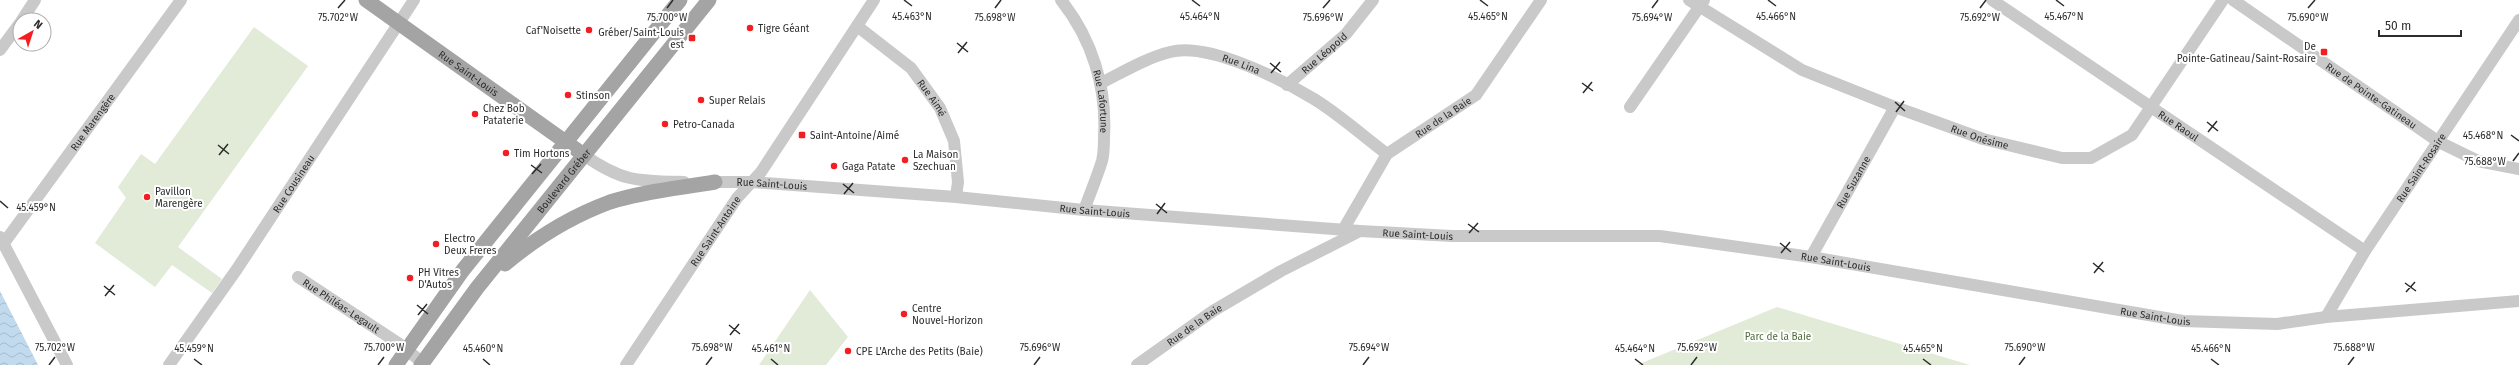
<svg xmlns="http://www.w3.org/2000/svg" width="2519" height="365" font-family="'Fira Sans',sans-serif">
  <style>
    .green { fill: #e1ebd8 }
    .water { fill: url(#water-waves) }
    .lines { fill: none; stroke-linecap: round; stroke-linejoin: round }
    .minor { stroke: #c9c9c9; stroke-width: 12 }
    .major { stroke: #a4a4a4; stroke-width: 15 }
    .ticks { fill: none; stroke: #2c2c2c; stroke-width: 1.5 }
    .poi-dot { fill: #f41d21; stroke: #fff; stroke-width: 1.5 }
    .labels { text-anchor: middle; stroke-width: 4; stroke-linejoin: round; paint-order: stroke }
    .poi-label { font-size: 10px; fill: #2c2c2c; stroke: #fff; text-anchor: start }
    .street-label { font-size: 10px; fill: #2c2c2c; stroke: #fff }
    .park-label { font-size: 10px; fill: #4c6b36; stroke: #fff }
    .ticks-label { font-size: 10px; text-anchor: middle; fill: #2c2c2c; stroke: #fff; stroke-width: 4; stroke-linejoin: round; paint-order: stroke }
  </style>
  <defs>
    <pattern id="water-waves" width="16" height="10" patternUnits="userSpaceOnUse"><rect width="16" height="10" fill="#c2daed"/><path d="M0 5q4-4 8 0t8 0" fill="none" stroke="#a7bbcb"/></pattern>
  </defs>
  <rect width="100%" height="100%" fill="#fff"/>
  <path class="green" d="M254 27 308 66 178 247 222 279 212 293 172 265 155 287 95 243 126 198 118 187 141 154 155 164Z
    M810 290 848 337 826 365H759Z
    M1777 307 1970 365H1637Z"/>
  <path class="water" d="M0 291 36 361 38 365H0Z"/>
  <g class="lines">
    <g class="minor">
      <path id="s1" d="M1061 0C1092 39 1107 87 1104 137 1104 144 1104 153 1102 161 1097 177 1090 194 1084 210"/>
      <path id="s2" d="M1689 0 1802 70 1895 107 1983 139 2062 158H2091L2132 135 2223 0"/>
      <path id="s3" d="M1992 0 2365 251"/>
      <path id="s4" d="M2233 0 2439 142 2478 161 2519 169"/>
      <path d="M22 20 35 0"/>
      <path id="s5" d="M857 26 911 68 940 108 954 141 958 182 956 197"/>
      <path d="M0 50 20 23"/>
      <path id="s6" d="M1101 83C1123 72 1146 58 1170 52 1208 42 1281 79 1314 99 1340 115 1363 136 1387 154"/>
      <path id="s7" d="M1287 85 1346 34 1373 0"/>
      <path d="M1630 107 1704 0"/>
      <path d="M584 155C622 182 638 181 684 182"/>
      <path id="s8" d="M707 182H752L956 197 1084 210 1360 231 1452 236H1660L1811 257 2183 321 2277 324 2326 317 2519 301"/>
      <path id="s9" d="M1343 230 1387 154 1476 95 1541 0"/>
      <path d="M0 237 67 365"/>
      <path id="s10" d="M4 243 181 0"/>
      <path id="s11" d="M1811 257 1895 107"/>
      <path id="s12" d="M298 277 398 343 423 363"/>
      <path id="s13" d="M2326 317 2365 251 2519 20"/>
      <path id="s14" d="M169 365 237 269 414 0"/>
      <path id="s15" d="M626 365 737 198 761 172 874 0"/>
      <path id="s16" d="M1137 365 1213 311 1281 271 1360 231"/>
    </g>
    <g class="major">
      <path id="s17" d="M366 0 584 155"/>
      <path d="M505 264C536 238 572 216 610 202 644 191 681 188 715 182"/>
      <path d="M396 365 463 270 680 0"/>
      <path id="s18" d="M421 365 477 288 709 0"/>
    </g>
  </g>
  <path class="ticks" d="M904 0 912 6M1192 0 1200 6M1480 0 1488 6M1768 0 1776 6M2056 0 2064 6M338 8 345 0M667 8 673 0M995 8 1001 0M1323 8 1330 0M1652 8 1658 0M1980 8 1986 0M2308 8 2315 0M957 43 968 52M958 53 967 42M1270 63 1281 72M1271 73 1280 62M1582 83 1593 91M1583 93 1592 82M1895 102 1905 111M1896 112 1904 101M2207 122 2218 131M2208 132 2217 121M2511 135 2519 141M218 145 229 154M219 155 228 144M2513 161 2519 153M531 165 542 173M532 174 541 164M843 184 854 193M844 194 853 183M0 201 8 208M1156 204 1167 213M1157 214 1165 203M1468 224 1479 232M1469 233 1478 223M1780 243 1791 252M1781 253 1790 242M2093 263 2104 272M2094 273 2103 262M2405 283 2416 291M104 286 115 295M2406 292 2415 282M105 296 114 285M417 305 428 314M418 315 427 304M729 325 740 334M730 335 739 324M194 359 202 365M483 359 490 365M771 359 778 365M1635 359 1643 365M1923 359 1931 365M2211 359 2219 365M49 365 55 357M378 365 384 357M706 365 712 357M1034 365 1040 357M1363 365 1369 357M1691 365 1697 357M2019 365 2025 357M2348 365 2354 357"/>
  <g class="poi-dot">
    <circle cx="750" cy="28" r="4"/>
    <circle cx="589" cy="30" r="4"/>
    <rect x="688" y="34" width="8" height="8" rx="2"/>
    <rect x="2320" y="48" width="8" height="8" rx="2"/>
    <circle cx="568" cy="95" r="4"/>
    <circle cx="701" cy="100" r="4"/>
    <circle cx="475" cy="114" r="4"/>
    <circle cx="665" cy="124" r="4"/>
    <rect x="798" y="131" width="8" height="8" rx="2"/>
    <circle cx="506" cy="153" r="4"/>
    <circle cx="905" cy="160" r="4"/>
    <circle cx="834" cy="166" r="4"/>
    <circle cx="147" cy="197" r="4"/>
    <circle cx="436" cy="244" r="4"/>
    <circle cx="410" cy="278" r="4"/>
    <circle cx="904" cy="314" r="4"/>
    <circle cx="848" cy="351" r="4"/>
  </g>
  <g class="labels">
    <g class="poi-label">
      <text x="758" y="32">Tigre Géant</text>
      <text x="581" y="34" text-anchor="end">Caf'Noisette</text>
      <text x="684" y="36" text-anchor="end">Gréber/Saint-Louis<tspan x="684" dy="12">est</tspan></text>
      <text x="2316" y="50" text-anchor="end">De<tspan x="2316" dy="12">Pointe-Gatineau/Saint-Rosaire</tspan></text>
      <text x="576" y="99">Stinson</text>
      <text x="709" y="104">Super Relais</text>
      <text x="483" y="112">Chez Bob<tspan x="483" dy="12">Pataterie</tspan></text>
      <text x="673" y="128">Petro-Canada</text>
      <text x="810" y="139">Saint-Antoine/Aimé</text>
      <text x="514" y="157">Tim Hortons</text>
      <text x="913" y="158">La Maison<tspan x="913" dy="12">Szechuan</tspan></text>
      <text x="842" y="170">Gaga Patate</text>
      <text x="155" y="195">Pavillon<tspan x="155" dy="12">Marengère</tspan></text>
      <text x="444" y="242">Electro<tspan x="444" dy="12">Deux Freres</tspan></text>
      <text x="418" y="276">PH Vitres<tspan x="418" dy="12">D'Autos</tspan></text>
      <text x="912" y="312">Centre<tspan x="912" dy="12">Nouvel-Horizon</tspan></text>
      <text x="856" y="355">CPE L'Arche des Petits (Baie)</text>
    </g>
    <g class="street-label">
      <text dy="4" stroke="none"><textPath href="#s7" startOffset="49">Rue Léopold</textPath></text>
      <text dy="4" stroke="none"><textPath href="#s6" startOffset="149">Rue Lina</textPath></text>
      <text dy="4" stroke="none"><textPath href="#s17" startOffset="126">Rue Saint-Louis</textPath></text>
      <text dy="4" stroke="none"><textPath href="#s4" startOffset="168">Rue de Pointe-Gatineau</textPath></text>
      <text dy="4" stroke="none"><textPath href="#s5" startOffset="105">Rue Aimé</textPath></text>
      <text dy="4" stroke="none"><textPath href="#s1" startOffset="111">Rue Lafortune</textPath></text>
      <text dy="4" stroke="none"><textPath href="#s9" startOffset="155">Rue de la Baie</textPath></text>
      <text dy="4" stroke="none"><textPath href="#s10" startOffset="150">Rue Marengère</textPath></text>
      <text dy="4" stroke="none"><textPath href="#s3" startOffset="225">Rue Raoul</textPath></text>
      <text dy="4" stroke="none"><textPath href="#s2" startOffset="323">Rue Onésime</textPath></text>
      <text dy="4" stroke="none"><textPath href="#s13" startOffset="177">Rue Saint-Rosaire</textPath></text>
      <text dy="4" stroke="none"><textPath href="#s18" startOffset="233">Boulevard Gréber</textPath></text>
      <text dy="4" stroke="none"><textPath href="#s11" startOffset="86">Rue Suzanne</textPath></text>
      <text dy="4" stroke="none"><textPath href="#s14" startOffset="220">Rue Cousineau</textPath></text>
      <text dy="4" stroke="none"><textPath href="#s8" startOffset="65">Rue Saint-Louis</textPath></text>
      <text dy="4" stroke="none"><textPath href="#s8" startOffset="389">Rue Saint-Louis</textPath></text>
      <text dy="4" stroke="none"><textPath href="#s15" startOffset="161">Rue Saint-Antoine</textPath></text>
      <text dy="4" stroke="none"><textPath href="#s8" startOffset="713">Rue Saint-Louis</textPath></text>
      <text dy="4" stroke="none"><textPath href="#s8" startOffset="1133">Rue Saint-Louis</textPath></text>
      <text dy="4" stroke="none"><textPath href="#s12" startOffset="52">Rue Philéas-Legault</textPath></text>
      <text dy="4" stroke="none"><textPath href="#s8" startOffset="1457">Rue Saint-Louis</textPath></text>
      <text dy="4" stroke="none"><textPath href="#s16" startOffset="70">Rue de la Baie</textPath></text>
    </g>
    <g class="park-label">
      <text x="1778" y="340">Parc de la Baie</text>
    </g>
  </g>
  <g class="ticks-label">
    <text x="912" y="20">45.463°N</text>
    <text x="1488" y="20">45.465°N</text>
    <text x="1776" y="20">45.466°N</text>
    <text x="1200" y="20">45.464°N</text>
    <text x="2064" y="20">45.467°N</text>
    <text x="338" y="21">75.702°W</text>
    <text x="667" y="21">75.700°W</text>
    <text x="995" y="21">75.698°W</text>
    <text x="1323" y="21">75.696°W</text>
    <text x="1652" y="21">75.694°W</text>
    <text x="1980" y="21">75.692°W</text>
    <text x="2308" y="21">75.690°W</text>
    <text x="2483" y="139">45.468°N</text>
    <text x="2485" y="165">75.688°W</text>
    <text x="36" y="211">45.459°N</text>
    <text x="55" y="351">75.702°W</text>
    <text x="384" y="351">75.700°W</text>
    <text x="712" y="351">75.698°W</text>
    <text x="1040" y="351">75.696°W</text>
    <text x="1369" y="351">75.694°W</text>
    <text x="1697" y="351">75.692°W</text>
    <text x="2025" y="351">75.690°W</text>
    <text x="2354" y="351">75.688°W</text>
    <text x="194" y="352">45.459°N</text>
    <text x="483" y="352">45.460°N</text>
    <text x="771" y="352">45.461°N</text>
    <text x="1635" y="352">45.464°N</text>
    <text x="1923" y="352">45.465°N</text>
    <text x="2211" y="352">45.466°N</text>
  </g>
  <g transform="translate(32 32) rotate(39)"><circle r="19" fill="#ffffff" stroke="#ababab"/>
  <path d="M0-3L7 15L0 10L-7 15Z" fill="#f41d21"/>
  <text y="-6" font-size="11" font-weight="bold" text-anchor="middle" fill="#2c2c2c">N</text>
  </g>
  <path d="M2379 30v6h82v-6" fill="none" stroke="#2c2c2c" stroke-width="2"/>
  <text x="2385" y="30" font-size="12" fill="#2c2c2c" stroke="#ffffff" stroke-width="3" paint-order="stroke">50 m</text>
</svg>
